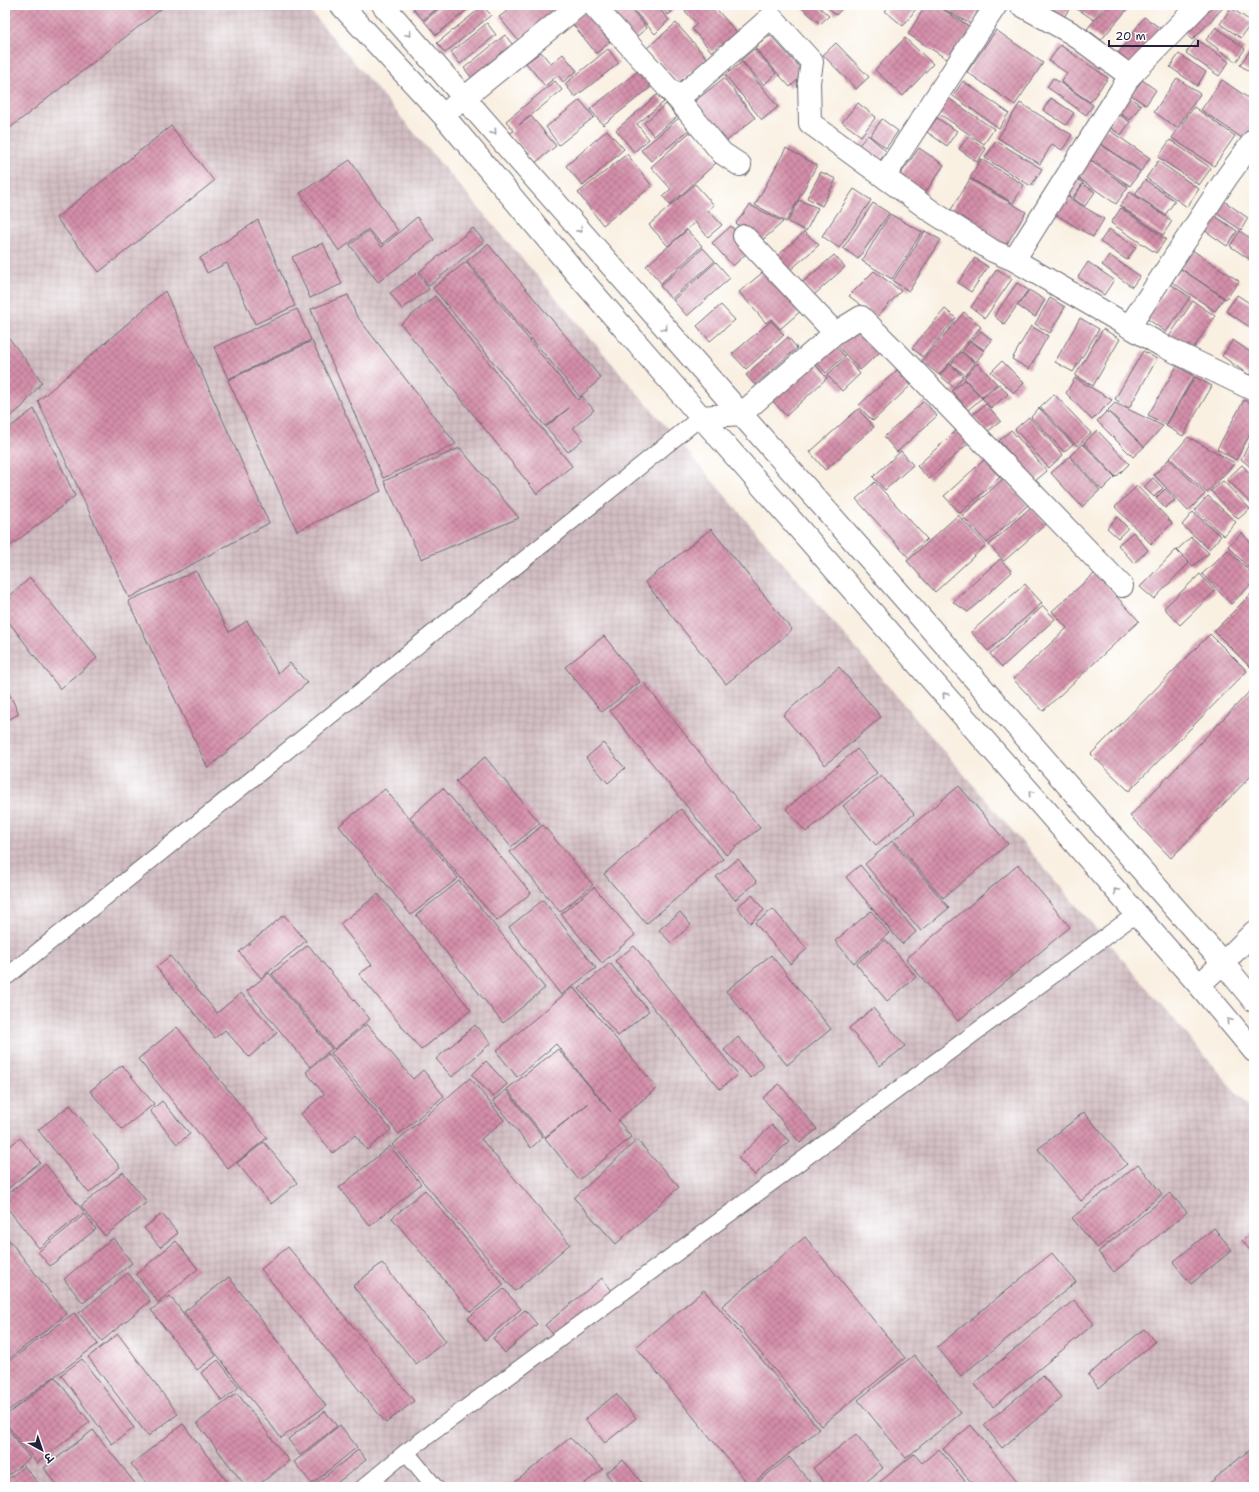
<svg xmlns="http://www.w3.org/2000/svg" width="1259" height="1492" font-family="'Shantell Sans','Playpen Sans Deva',sans-serif">
  <style>
    .industrial { fill: url(#industrial-grid) }
    .building { fill: url(#building-cross-hatch) }
    .lines { fill: none; stroke-linecap: round; stroke-linejoin: round }
    .service-casing { stroke: #6d6a75; stroke-width: 18 }
    .minor-casing { stroke: #6d6a75; stroke-width: 24 }
    .service { stroke: #fff; stroke-width: 16 }
    .minor { stroke: #fff; stroke-width: 22 }
    .oneway { stroke: #9c9ca7 }
  </style>
  <defs>
    <pattern id="industrial-grid" width="8" height="8" patternUnits="userSpaceOnUse"><rect width="8" height="8" fill="#d2bec2"/><path d="M0 4h8M4 0v8" fill="none" stroke="#b4a3a8"/></pattern>
    <pattern id="building-cross-hatch" width="8" height="8" patternUnits="userSpaceOnUse"><rect width="8" height="8" fill="#d48ea9"/><path d="M0 0l8 8M0 8l8-8" fill="none" stroke="#ac748b"/></pattern>
  </defs>
  <rect width="100%" height="100%" fill="#fff"/>
  <filter id="ink" filterUnits="userSpaceOnUse"><feTurbulence type="fractalNoise" baseFrequency=".025" numOctaves="2"/><feDisplacementMap in="SourceGraphic" scale="8" xChannelSelector="R" yChannelSelector="G"/><feConvolveMatrix kernelMatrix="1 2 1 2 8 2 1 2 1" color-interpolation-filters="sRGB"/></filter>
  <filter id="wash" filterUnits="userSpaceOnUse"><feTurbulence type="fractalNoise" baseFrequency=".012" numOctaves="4" result="noise"/><feDisplacementMap in="SourceGraphic" scale="16" xChannelSelector="R" yChannelSelector="G"/><feGaussianBlur stdDeviation="0.9" result="paint"/><feColorMatrix in="noise" values="0 0 0 0 0 0 0 0 0 0 0 0 0 0 0 0 0 1.4 0 .05"/><feComposite in="paint" operator="in"/></filter>
  <g filter="url(#wash)">
    <rect width="100%" height="100%" fill="#f9f0e2"/>
    <path class="industrial" d="M5 5H305L1254 1113V1487H5Z"/>
    <g id="blocks">
      <path class="building" d="M5 5H166L10 128 5 122Z
        M418 5H441L423 20 413 9Z
        M443 5H473L436 35 424 21Z
        M515 5H561L518 40 499 17Z
        M599 5H628L647 28 631 41Z
        M629 5H656L669 20 655 34Z
        M659 5H679L668 15Z
        M692 5H713L739 35 724 49 720 44 712 52 692 29 697 24 685 11Z
        M799 5H817L829 16 820 24Z
        M825 5H845L836 15Z
        M890 5H919L903 26 885 11Z
        M926 5H936L972 28 950 61 908 34Z
        M945 5H981L971 24 943 9Z
        M1051 5H1072L1064 17 1050 7Z
        M1078 5H1104L1094 20 1076 8Z
        M1108 5 1130 6 1101 40 1087 29Z
        M1205 5H1220L1223 8 1192 40 1182 29Z
        M483 6 491 15 445 53 437 43Z
        M1231 8 1252 22 1241 38 1220 24Z
        M585 11 610 42 596 53 571 22Z
        M1144 17 1169 34 1131 68 1115 58Z
        M487 23 496 35 460 64 451 52Z
        M676 23 707 58 679 83 647 48Z
        M1216 27 1245 49 1236 62 1206 40Z
        M996 30 1043 63 1015 105 967 72Z
        M505 35 516 49 475 82 464 68Z
        M770 35 805 73 790 87 755 48Z
        M905 38 933 64 903 96 875 70Z
        M1196 39 1229 62 1219 76 1186 53Z
        M836 43 869 77 856 89 823 55Z
        M1060 45 1108 78 1090 102 1061 82 1067 73 1049 61Z
        M1254 45V75L1240 65Z
        M608 49 619 63 575 97 565 84Z
        M754 49 776 73 764 85 741 60Z
        M541 52 551 64 563 54 577 71 563 82 558 75 545 86 526 63Z
        M1179 54 1206 72 1197 86 1170 67Z
        M742 62 778 107 762 120 725 75Z
        M638 71 651 87 603 125 590 109Z
        M724 78 755 118 723 144 691 104Z
        M1053 78 1093 105 1086 115 1047 87Z
        M1177 78 1200 94 1177 128 1154 112Z
        M1142 80 1156 90 1146 105 1131 95Z
        M1222 80 1254 102V127L1245 140 1201 110Z
        M555 81 562 90 519 125 531 116 556 146 535 163 510 133 514 131 506 121Z
        M963 81 1009 113 999 128 953 96Z
        M657 95 664 102 637 124 649 139 634 152 616 130Z
        M1128 97 1141 105 1130 120 1118 112Z
        M948 98 994 129 984 144 938 113Z
        M1051 98 1074 113 1066 125 1043 110Z
        M580 100 594 117 559 145 546 127Z
        M858 103 876 117 861 136 842 122Z
        M1020 103 1072 135 1062 150 1052 144 1040 164 998 138Z
        M666 104 677 117 654 136 644 123Z
        M1194 107 1235 136 1214 166 1172 138Z
        M1117 113 1130 122 1121 135 1108 126Z
        M679 118 689 130 651 161 641 150Z
        M937 118 957 131 947 146 927 132Z
        M882 119 898 131 886 148 870 136Z
        M171 126 214 181 99 272 56 218Z
        M1106 128 1150 158 1141 171 1097 141Z
        M607 130 624 149 583 186 566 166Z
        M690 132 717 162 670 205 663 196 671 189 651 167Z
        M868 135 887 152 878 162 859 145Z
        M968 136 986 149 977 162 959 149Z
        M1170 140 1211 168 1199 185 1158 157Z
        M996 141 1042 169 1031 186 985 158Z
        M1097 142 1140 172 1130 186 1087 157Z
        M786 148 817 165 786 222 755 205Z
        M919 148 944 165 923 196 898 178Z
        M627 154 652 186 603 225 578 193Z
        M1086 158 1128 187 1116 204 1074 175Z
        M981 159 1024 185 1013 203 970 178Z
        M350 160 398 231 382 244 368 229 339 251 300 193Z
        M1158 161 1199 189 1187 207 1146 178Z
        M821 172 836 179 822 206 807 198Z
        M1072 176 1083 183 1072 198 1061 191Z
        M970 179 1026 212 1002 252 946 218Z
        M1145 180 1175 201 1165 215 1135 194Z
        M695 184 714 205 708 210 722 225 708 237 695 222 668 246 649 225Z
        M1083 184 1095 192 1085 206 1073 199Z
        M854 189 871 200 839 248 822 236Z
        M1130 192 1172 221 1163 235 1120 206Z
        M1064 195 1104 219 1093 237 1053 213Z
        M799 200 818 208 806 231 788 222Z
        M1224 201 1248 218 1241 230 1216 213Z
        M873 203 889 213 858 259 843 248Z
        M750 205 783 222 758 244 736 223Z
        M1121 208 1166 239 1156 253 1111 223Z
        M890 214 922 232 892 279 862 261Z
        M1215 216 1237 231 1227 246 1204 230Z
        M417 217 434 240 378 282 350 245 368 231 382 247Z
        M258 220 295 306 255 324 227 263 207 273 200 258Z
        M731 226 751 249 733 266 712 243Z
        M473 228 484 241 429 286 419 272Z
        M1109 229 1136 247 1127 260 1100 242Z
        M687 230 702 246 661 283 646 266Z
        M925 231 941 240 909 291 893 281Z
        M1240 231 1254 241V258L1252 261 1230 246Z
        M804 232 819 245 789 271 775 258Z
        M323 243 342 284 310 298 292 257Z
        M488 244 601 378 580 397 467 261Z
        M703 248 715 261 671 299 660 286Z
        M1192 250 1239 281 1226 299 1180 268Z
        M834 255 845 267 814 295 803 282Z
        M1109 255 1140 276 1132 287 1102 265Z
        M975 258 988 267 971 292 958 283Z
        M466 262 578 400 582 396 594 410 573 428 583 439 568 452 546 427 569 408 545 426 433 288Z
        M716 262 730 278 687 316 673 300Z
        M1088 262 1114 280 1104 295 1078 277Z
        M768 268 803 309 780 329 771 319 766 323 739 292Z
        M997 269 1012 279 985 318 971 307Z
        M1181 269 1224 298 1215 311 1172 282Z
        M874 271 901 291 877 317 849 296Z
        M417 273 429 289 402 309 390 293Z
        M1017 283 1028 290 1004 324 994 316Z
        M1170 284 1190 297 1166 332 1146 318Z
        M1029 290 1045 300 1035 317 1018 306Z
        M165 291 269 523 129 598 38 401Z
        M348 295 356 315 456 444 383 478 322 340 311 309Z
        M1237 295 1254 306V330L1226 311Z
        M435 296 572 466 537 494 401 324Z
        M1050 298 1065 307 1050 333 1035 324Z
        M1193 301 1215 316 1190 353 1168 338Z
        M721 305 735 320 710 341 697 326Z
        M297 309 311 340 228 379 214 347Z
        M945 309 956 318 923 357 912 348Z
        M964 312 981 327 939 375 922 361Z
        M1080 318 1099 329 1073 372 1055 362Z
        M771 321 784 335 746 369 732 354Z
        M856 324 881 351 860 370 835 343Z
        M1031 326 1048 336 1029 369 1012 359Z
        M1103 329 1120 339 1093 386 1075 376Z
        M981 331 992 340 984 350 972 341Z
        M788 337 797 348 755 385 746 375Z
        M9 338 42 382 22 407 5 421V341Z
        M1233 340 1254 355V367L1249 375 1222 356Z
        M312 341 381 491 297 531 228 380Z
        M970 341 984 351 976 362 962 352Z
        M835 346 845 356 826 373 816 362Z
        M1143 351 1157 359 1129 408 1115 399Z
        M961 352 975 363 965 375 951 364Z
        M846 358 860 374 842 391 827 375Z
        M1002 361 1024 383 1014 393 991 372Z
        M813 362 827 378 786 416 771 399Z
        M977 363 997 384 982 397 964 378Z
        M950 364 963 376 954 388 940 375Z
        M1177 366 1194 376 1166 425 1148 415Z
        M897 370 911 385 873 421 858 406Z
        M1195 377 1212 386 1183 436 1166 426Z
        M1075 378 1112 400 1092 420 1066 393Z
        M965 380 982 398 968 410 952 391Z
        M999 384 1008 394 991 408 982 398Z
        M1054 394 1091 433 1077 446 1040 407Z
        M1244 400 1254 405V427L1236 460 1217 449Z
        M924 401 937 416 897 452 884 437Z
        M1115 403 1163 426 1144 447 1108 410Z
        M986 404 1001 421 987 432 972 415Z
        M1039 408 1073 444 1064 452 1031 417Z
        M34 409 75 496 5 550V431Z
        M858 409 874 427 825 470 810 452Z
        M1107 411 1144 447 1133 457 1097 421Z
        M1029 417 1063 455 1049 468 1015 429Z
        M959 428 971 441 929 479 917 466Z
        M1011 430 1047 471 1035 481 999 441Z
        M1097 430 1129 464 1116 477 1084 443Z
        M1254 435V470L1241 459Z
        M1188 437 1235 463 1207 493 1170 458Z
        M1083 444 1115 477 1102 490 1070 456Z
        M460 448 519 518 421 559 384 481Z
        M901 451 913 465 885 490 873 477Z
        M1069 457 1100 490 1082 507 1051 473Z
        M1169 459 1205 494 1188 511 1154 475Z
        M984 460 1000 477 960 513 944 496Z
        M1242 465 1254 478V505L1253 506 1227 479Z
        M1004 478 1028 505 987 543 962 516Z
        M1153 478 1163 488 1154 497 1144 487Z
        M1223 481 1250 509 1238 519 1211 491Z
        M875 482 927 539 908 557 856 499Z
        M1137 486 1172 523 1151 544 1115 507Z
        M1165 489 1175 500 1165 508 1156 498Z
        M1208 496 1236 522 1224 536 1195 510Z
        M1031 507 1046 524 1004 561 989 545Z
        M1193 512 1221 536 1209 549 1182 525Z
        M958 515 986 545 935 592 907 561Z
        M1117 517 1128 528 1118 538 1107 528Z
        M711 529 792 630 726 684 645 582Z
        M1133 532 1148 550 1134 563 1118 545Z
        M1242 533 1254 546V574L1228 546Z
        M1191 537 1209 553 1193 566 1177 550Z
        M1176 550 1189 563 1154 599 1140 587Z
        M1228 550 1254 576V582L1231 604 1202 574Z
        M1000 559 1012 572 968 612 953 602Z
        M196 571 229 632 247 621 278 673 290 663 307 683 208 768 128 601Z
        M1095 573 1139 621 1043 711 1013 679 1067 628 1052 611Z
        M1200 574 1215 591 1180 625 1164 608Z
        M30 578 97 658 60 689 5 617V600Z
        M1025 584 1042 603 988 651 971 632Z
        M1254 591V663L1250 667 1214 631Z
        M1043 606 1055 619 1002 667 990 654Z
        M1210 634 1247 671 1129 791 1091 754Z
        M604 636 640 682 602 712 565 667Z
        M839 667 881 717 825 765 783 715Z
        M644 683 760 828 726 855 610 711Z
        M5 685 19 714 5 721Z
        M1250 691 1254 695V773L1171 858 1130 816Z
        M603 743 625 768 608 783 586 758Z
        M857 749 877 773 806 832 786 809Z
        M485 757 540 823 511 847 456 781Z
        M881 775 914 814 876 845 843 806Z
        M959 786 1008 844 943 898 894 840Z
        M443 788 531 893 497 921 410 817Z
        M385 789 458 878 411 915 339 826Z
        M681 809 723 859 646 924 604 874Z
        M543 825 593 885 560 912 510 852Z
        M892 841 949 908 921 931 865 864Z
        M738 859 757 882 735 900 716 877Z
        M860 865 916 932 902 944 846 877Z
        M1018 865 1070 927 958 1021 906 959Z
        M459 881 545 988 503 1023 416 915Z
        M594 887 635 935 602 963 561 914Z
        M378 894 471 1010 421 1050 359 974 372 965 340 924Z
        M752 895 764 910 750 923 737 907Z
        M543 900 596 968 561 995 509 927Z
        M773 909 807 949 790 964 755 923Z
        M871 911 889 933 854 963 835 941Z
        M680 912 691 925 671 943 659 930Z
        M284 915 306 941 261 978 239 952Z
        M885 939 916 977 887 1001 856 964Z
        M308 945 370 1019 334 1049 272 974Z
        M634 946 738 1074 720 1089 615 961Z
        M771 955 831 1029 787 1065 726 991Z
        M170 956 217 1013 241 993 277 1033 249 1057 225 1030 215 1038 156 967Z
        M610 963 649 1011 618 1036 579 989Z
        M269 973 332 1049 310 1067 247 991Z
        M573 987 657 1088 618 1120 631 1137 579 1180 545 1138 589 1103 545 1137 507 1089 558 1049 611 1112 556 1044 517 1077 496 1051Z
        M873 1008 905 1046 880 1066 849 1028Z
        M367 1024 413 1079 423 1070 444 1096 399 1134 331 1053Z
        M475 1025 491 1043 452 1077 436 1059Z
        M177 1027 267 1138 228 1169 138 1059Z
        M738 1037 764 1066 751 1078 724 1050Z
        M328 1054 391 1130 367 1150 355 1135 333 1153 301 1114 324 1094 306 1072Z
        M486 1061 507 1084 493 1097 472 1075Z
        M122 1065 154 1104 122 1129 90 1091Z
        M470 1078 504 1120 481 1139 570 1244 515 1291 392 1145Z
        M779 1084 817 1129 800 1143 763 1098Z
        M506 1090 543 1137 531 1148 493 1101Z
        M162 1101 190 1134 177 1144 150 1111Z
        M70 1105 120 1167 89 1193 38 1130Z
        M1084 1112 1127 1164 1081 1201 1038 1149Z
        M772 1125 789 1141 755 1175 738 1158Z
        M20 1138 40 1162 5 1191V1150Z
        M637 1140 679 1187 616 1244 574 1198Z
        M264 1142 297 1183 271 1204 237 1163Z
        M390 1146 421 1184 370 1226 339 1188Z
        M45 1164 84 1212 39 1248 5 1205V1196Z
        M1138 1164 1162 1194 1097 1248 1072 1218Z
        M123 1172 147 1202 105 1236 81 1206Z
        M425 1190 504 1285 471 1312 392 1218Z
        M1170 1193 1187 1212 1114 1272 1098 1252Z
        M85 1214 96 1229 50 1266 38 1252Z
        M162 1214 178 1233 160 1247 144 1228Z
        M1214 1228 1232 1250 1191 1284 1173 1262Z
        M1254 1231V1255L1242 1241Z
        M5 1235 67 1314 5 1362Z
        M805 1237 905 1358 821 1426 722 1306Z
        M113 1238 132 1263 83 1303 64 1279Z
        M176 1241 198 1269 158 1302 136 1274Z
        M288 1247 414 1401 386 1423 261 1269Z
        M1052 1253 1076 1282 961 1376 937 1347Z
        M382 1263 446 1341 416 1364 353 1286Z
        M128 1273 150 1301 102 1341 79 1313Z
        M229 1277 326 1406 281 1438 184 1312Z
        M602 1278 613 1292 557 1339 545 1325Z
        M504 1289 521 1309 485 1340 468 1318Z
        M704 1290 819 1429 750 1486 636 1347Z
        M170 1296 216 1356 197 1370 151 1310Z
        M1074 1300 1094 1324 993 1407 974 1383Z
        M525 1310 537 1324 505 1353 493 1338Z
        M74 1313 98 1344 5 1413V1364Z
        M1144 1329 1155 1342 1099 1388 1088 1375Z
        M118 1334 178 1414 148 1436 88 1357Z
        M914 1355 961 1413 906 1458 858 1400Z
        M82 1359 134 1428 112 1444 61 1375Z
        M218 1360 239 1387 222 1401 201 1373Z
        M1043 1376 1062 1398 1002 1448 984 1425Z
        M55 1377 90 1422 37 1463 5 1422V1416Z
        M237 1393 289 1461 256 1487H246L197 1423Z
        M616 1394 636 1418 605 1443 585 1419Z
        M325 1411 337 1426 300 1455 288 1439Z
        M183 1424 231 1487H149L131 1464Z
        M5 1425 30 1458 5 1478Z
        M340 1425 357 1447 312 1484 294 1462Z
        M971 1425 1022 1487H975L943 1449Z
        M93 1430 138 1487H59L44 1468Z
        M856 1434 883 1468 860 1487H828L813 1468Z
        M570 1438 603 1469 580 1487H509Z
        M1254 1446V1487H1205Z
        M939 1449 970 1487H877L875 1486 914 1454 922 1463Z
        M358 1450 366 1460 332 1487 313 1486Z
        M789 1457 814 1487H752Z
        M623 1460 645 1487H617L606 1473Z
        M24 1466 41 1487H5V1482Z"/>
    </g>
  </g>
  <g filter="url(#ink)">
    <use href="#blocks" fill-opacity="0" stroke="#6d6a75" stroke-width="1"/>
    <g class="lines">
      <g class="service-casing">
        <path id="service" d="M5 978 701 417
          M406 1452 435 1487
          M364 1487 406 1452 1136 914"/>
      </g>
      <g class="minor-casing">
        <path id="minor" d="M341 5 443 115 575 272 701 417 1199 985 1254 1051
          M383 5 741 414 889 581 1223 963 1254 1001
          M593 5 678 99 771 17 812 62 809 82 810 123 931 211 993 251 1014 260 1161 345 1254 390
          M1130 76 1199 5
          M678 99 722 153 740 165
          M453 107 579 5
          M884 177 996 5
          M744 236 835 333
          M1014 260 1130 76 1073 34 1021 5
          M1129 327 1227 177 1254 140
          M701 417 741 414 835 333 861 317 898 354 1122 586
          M1199 985 1223 963 1254 932"/>
      </g>
      <use href="#service" class="service"/>
      <use href="#minor" class="minor"/>
    </g>
    <defs><path id="oneway-chevron" d="M-2-3.5L2.5 0L-2 3.5" fill="none" stroke-width="1.6" stroke-linecap="round" stroke-linejoin="round"/></defs>
    <g class="oneway">
      <use href="#oneway-chevron" transform="translate(409 34) rotate(49)"/>
      <use href="#oneway-chevron" transform="translate(494 132) rotate(49)"/>
      <use href="#oneway-chevron" transform="translate(580 230) rotate(49)"/>
      <use href="#oneway-chevron" transform="translate(665 328) rotate(49)"/>
      <use href="#oneway-chevron" transform="translate(945 695) rotate(-131)"/>
      <use href="#oneway-chevron" transform="translate(1031 793) rotate(-131)"/>
      <use href="#oneway-chevron" transform="translate(1116 891) rotate(-131)"/>
      <use href="#oneway-chevron" transform="translate(1229 1021) rotate(-130)"/>
    </g>
  </g>
  <rect width="1259" height="1492" fill="none" stroke="#fff" stroke-width="20"/>
  <g transform="translate(42 1450) rotate(140)" stroke="#ffffff" stroke-width="3" paint-order="stroke">
  <path d="M0-3L7 15L0 10L-7 15Z" fill="#22223b"/>
  <text y="-6" font-size="11" font-weight="bold" text-anchor="middle" fill="#22223b">उ</text>
  </g>
  <path d="M1109 40v6h89v-6" fill="none" stroke="#22223b" stroke-width="2"/>
  <text x="1115" y="40" font-size="12" fill="#22223b" stroke="#ffffff" stroke-width="3" paint-order="stroke">20 m</text>
</svg>
